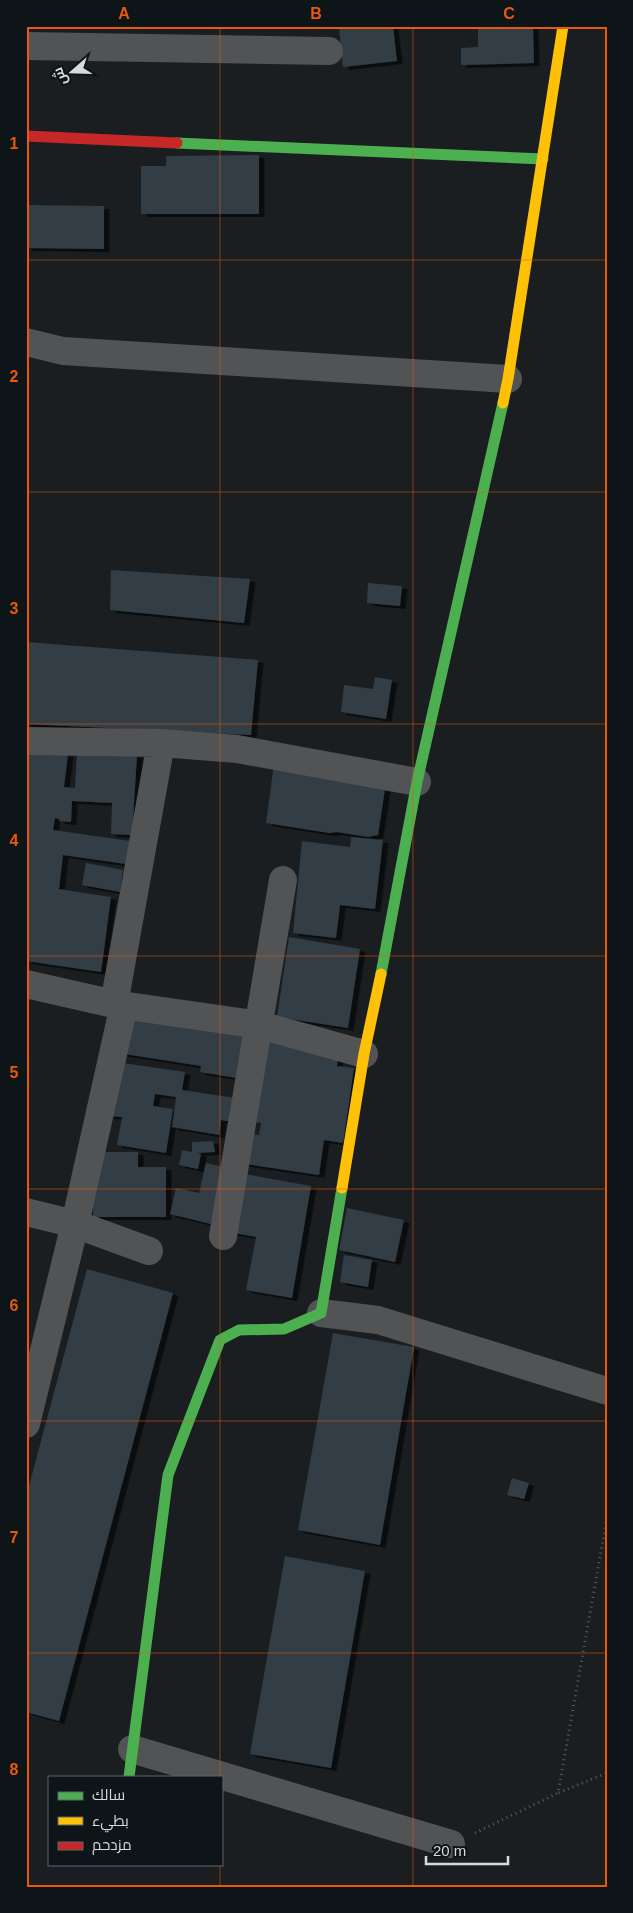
<svg xmlns="http://www.w3.org/2000/svg" width="633" height="1913" font-family="Arial,Cairo,sans-serif">
  <style>
    .building { fill: #313e44; filter: url(#shadow) }
    .lines { fill: none; stroke-linecap: round; stroke-linejoin: round }
    .path { stroke: #5b5d5d; stroke-width: 3; stroke-dasharray: 1 4; stroke-linecap: butt }
    .street { stroke: #515354; stroke-width: 28 }
    .fast { stroke: #4caf50; stroke-width: 11 }
    .slow { stroke: #ffc107; stroke-width: 11 }
    .jam { stroke: #c62828; stroke-width: 11 }
    .grid { fill: none; stroke: #e8590c; stroke-width: 1; stroke-opacity: 0.55 }
    .neatline { fill: none; stroke: #e8590c; stroke-width: 2 }
    .grid-label { font-size: 16px; text-anchor: middle; font-weight: bold; fill: #e8590c }
  </style>
  <defs>
    <filter id="shadow"><feDropShadow dx="5.5" dy="3" stdDeviation="0" flood-color="#0009"/></filter>
  </defs>
  <rect width="100%" height="100%" fill="#1a1e20"/>
  <path class="building" d="M356 26H393L397 61 343 67 339 28Z
    M478 26H533L534 63 461 65V48L478 47Z
    M259 155V214H141V166H166V156Z
    M26 205 104 206V249L26 248Z
    M111 570 250 579 244 623 110 610Z
    M368 583 402 586 400 606 367 603Z
    M26 642 258 660 251 735 26 724Z
    M375 677 392 680 386 719 341 712 344 685 373 689Z
    M26 748 68 754 64 787 75 788 77 751 137 755 132 835 111 834 112 803 72 801 71 822 59 821V819L55 818 53 830 130 841 126 864 63 855 59 889 111 897 101 972 26 961Z
    M274 764 385 789 378 835 368 837 337 832 329 833 266 823Z
    M351 837 383 840 375 909 340 905 336 938 293 933 302 841 350 847Z
    M86 863 123 870 120 892 82 885Z
    M289 937 360 949 348 1028 277 1017Z
    M123 1015 256 1031 249 1080 200 1072 201 1066 118 1053Z
    M261 1039 339 1050 337 1066 354 1068 343 1143 324 1140 319 1175 239 1163 243 1133 259 1135 261 1123 254 1122Z
    M116 1062 185 1072 182 1090 242 1099 238 1123 221 1120 219 1135 172 1127 176 1097 155 1094 153 1106 173 1109 166 1153 117 1145 122 1117 108 1116Z
    M213 1141 215 1152 197 1153 201 1154 198 1169 179 1165 182 1150 192 1152V1142Z
    M93 1152H138V1167H166V1217H93Z
    M206 1163 228 1168 215 1225 170 1214 176 1188 199 1193Z
    M239 1173 311 1186 292 1298 246 1290 256 1237 229 1232Z
    M347 1208 404 1220 395 1262 339 1250Z
    M344 1255 372 1260 368 1287 340 1282Z
    M87 1269 173 1293 59 1721 26 1712V1497Z
    M333 1333 414 1347 380 1545 298 1530Z
    M512 1478 529 1483 524 1499 507 1495Z
    M285 1556 365 1571 331 1768 250 1754Z"/>
  <g class="lines">
    <path class="path" d="M607 1518 558 1793 607 1773
      M475 1833 558 1793"/>
    <path class="street" d="M26 46 329 51
      M26 342 63 351 508 379
      M26 741 161 743 237 749 417 782
      M26 984 114 1004 260 1025 364 1054
      M114 1004 161 743
      M26 1212 75 1224 149 1251
      M223 1236 283 880
      M321 1313 378 1320 607 1391
      M26 1424 75 1224 124 1005
      M132 1749 451 1844"/>
    <path class="fast" d="M177 143 543 159
      M381 974 417 782 503 403
      M129 1777 168 1475 220 1340 239 1330 284 1329 321 1313 342 1188"/>
    <path class="slow" d="M503 403 508 379 563 26
      M342 1188 364 1054 381 974"/>
    <path class="jam" d="M26 136 177 143"/>
  </g>
  <path class="grid" d="M220 26V1777M413 26V1887M26 260H607M26 492H607M26 724H607M26 956H607M26 1189H607M26 1421H607M26 1653H607M220 1864V1887"/>
  <rect width="633" height="1913" fill="none" stroke="#0e1519" stroke-width="55"/>
  <rect x="48" y="1776" width="175" height="90" fill="#0e1519" stroke="#5e6468"/>
  <rect x="58" y="1792" width="25" height="8" fill="#4caf50" stroke="#5e6468"/>
  <text x="92" y="1800" font-size="15" fill="#d6dbde">سالك</text>
  <rect x="58" y="1817" width="25" height="8" fill="#ffc107" stroke="#5e6468"/>
  <text x="92" y="1826" font-size="15" fill="#d6dbde">بطيء</text>
  <rect x="58" y="1842" width="25" height="8" fill="#c62828" stroke="#5e6468"/>
  <text x="92" y="1850" font-size="15" fill="#d6dbde">مزدحم</text>
  <g transform="translate(72 72) rotate(250)" stroke="#0e1519" stroke-width="4" paint-order="stroke">
  <path d="M0-4L9 19L0 12L-9 19Z" fill="#d6dbde"/>
  <text y="-8" font-size="14" font-weight="bold" text-anchor="middle" fill="#d6dbde">ش</text>
  </g>
  <path d="M426 1856v8h82v-8" fill="none" stroke="#d6dbde" stroke-width="2.5"/>
  <text x="433" y="1856" font-size="15" fill="#d6dbde" stroke="#0e1519" stroke-width="4" paint-order="stroke">20 m</text>
  <rect x="28" y="28" width="578" height="1858" class="neatline"/>
  <g class="grid-label">
    <text x="124" y="19">A</text>
    <text x="316" y="19">B</text>
    <text x="509" y="19">C</text>
    <text x="14" y="149">1</text>
    <text x="14" y="382">2</text>
    <text x="14" y="614">3</text>
    <text x="14" y="846">4</text>
    <text x="14" y="1078">5</text>
    <text x="14" y="1311">6</text>
    <text x="14" y="1543">7</text>
    <text x="14" y="1775">8</text>
  </g>
</svg>
